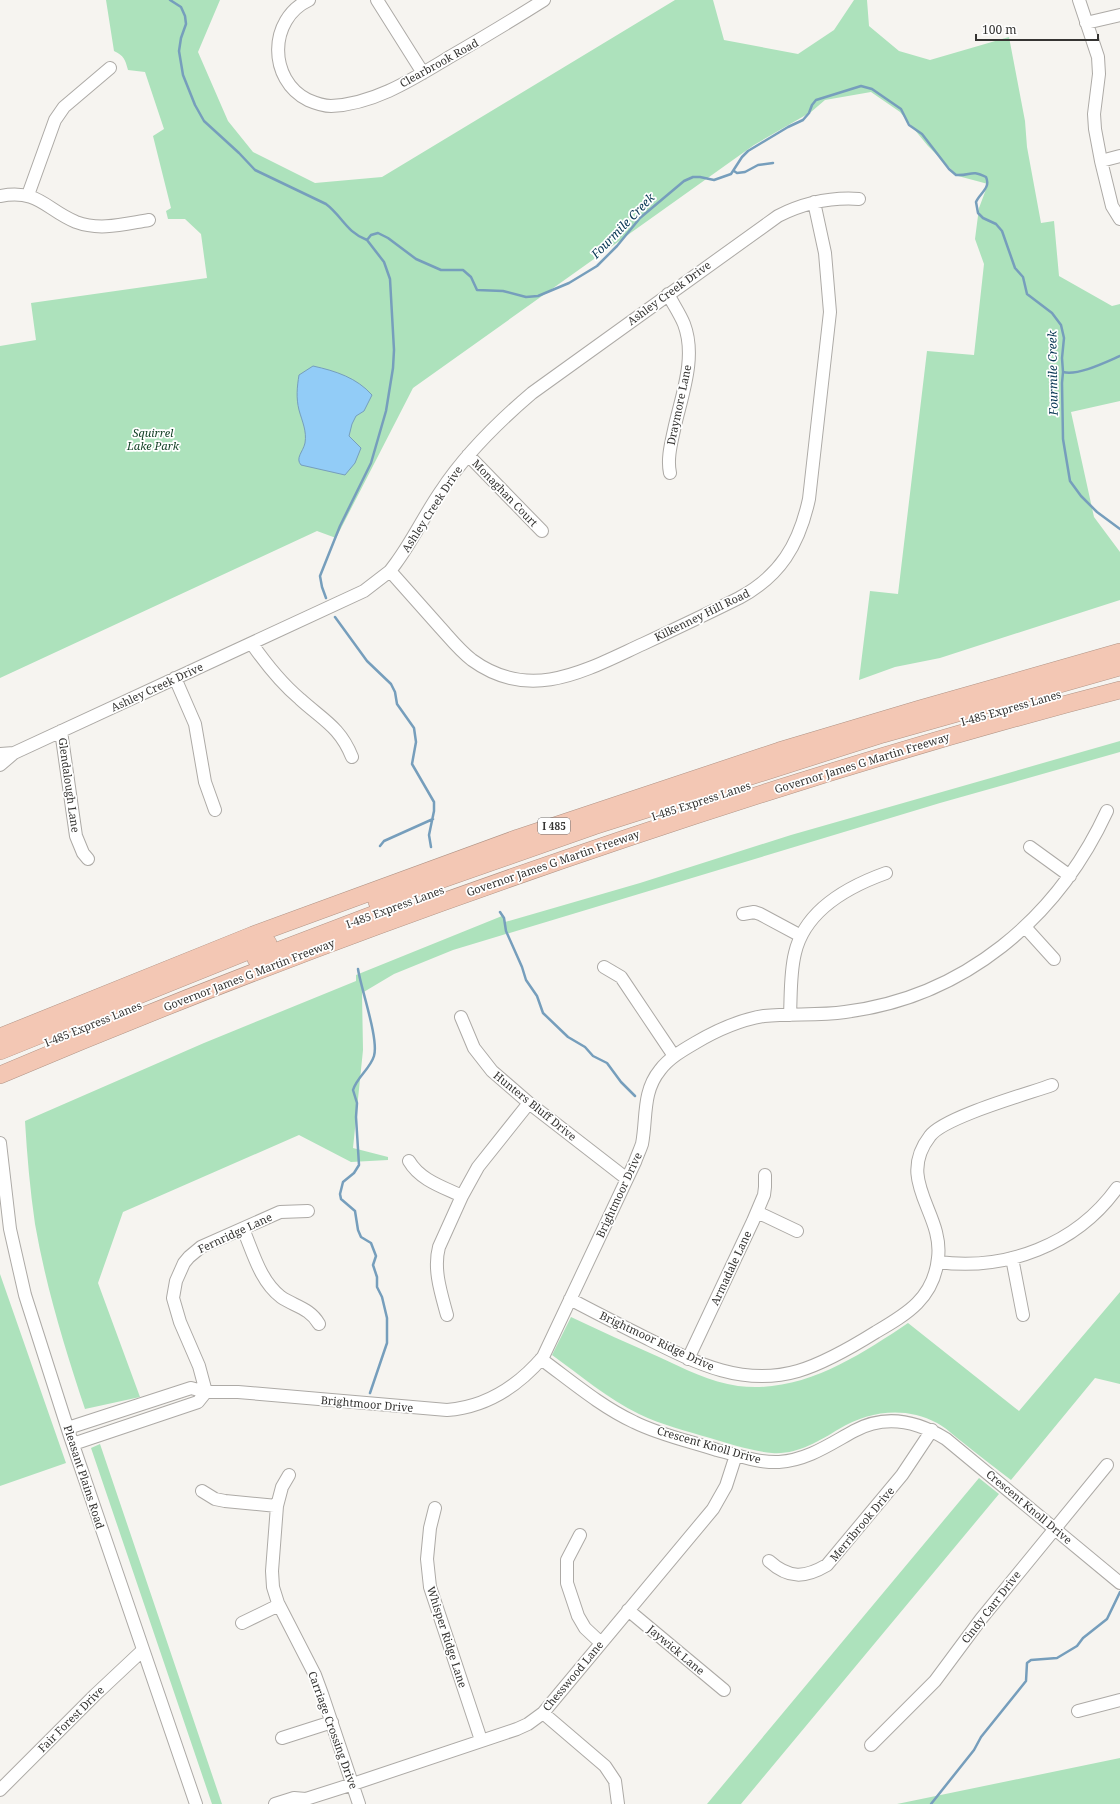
<svg xmlns="http://www.w3.org/2000/svg" width="1120" height="1804" font-family="'Noto Serif',serif">
  <style>
    .green { fill: #ade2bc }
    .water { fill: #92ccf7; stroke: #769ebc }
    .lines { fill: none; stroke-linecap: round; stroke-linejoin: round }
    .stream { stroke: #769ebc; stroke-width: 2.5 }
    .minor-casing { stroke: #adaaa6; stroke-width: 14 }
    .highway-casing { stroke: #b09486; stroke-width: 18 }
    .minor { stroke: #fff; stroke-width: 12 }
    .highway { stroke: #f3c7b4; stroke-width: 17 }
    .labels { text-anchor: middle; stroke-width: 3.5; stroke-linejoin: round; paint-order: stroke }
    .shield { fill: #fff; stroke: #727170; stroke-width: 1 }
    .shield-label { font-size: 10px; font-weight: bold; fill: #353432 }
    .street-label { font-size: 11px; fill: #353432; stroke: #fff }
    .park-label { font-size: 11px; font-style: italic; fill: #0f3d22; stroke: #fff }
    .water-label { font-size: 12px; font-style: italic; fill: #073653; stroke: #fff }
  </style>
  <rect width="100%" height="100%" fill="#f6f4f0"/>
  <path class="green" d="M106 0H220L198 52 228 121 253 152 315 183 382 177 675 0H713L724 40 798 54 834 30 854 0H867L869 26 899 51 930 60 1009 37 1025 121 1027 147 1041 223 1054 221 1059 276 1112 306 1120 304V401L1071 412 1094 517 1120 552V600L940 658 895 667 859 680 870 591 898 594 927 351 974 355 984 264 975 239 979 208 988 184 958 176 928 146 900 112 871 92 825 100 811 112 754 145 413 388 336 538 317 531 0 678V346L36 340 31 303 207 278 201 234 185 219H168L166 211 171 208 153 136 164 129 145 72 128 70C125 59 124 56 114 51Z
    M1120 741V752L940 803 453 950 394 974 362 993 363 1050 353 1148 388 1157V1160L351 1162 299 1135 123 1212 98 1283 140 1397 85 1409C65 1349 46 1287 35 1224 30 1190 27 1155 25 1121L204 1043 356 981V975L502 916 505 922 640 883 791 835Z
    M0 1274 66 1463 0 1486Z
    M1120 1292V1384L1095 1378 1011 1480C994 1467 977 1454 961 1441 953 1435 945 1427 937 1423 905 1406 869 1411 839 1429 819 1441 797 1455 772 1453 752 1451 730 1444 710 1438 686 1431 662 1425 639 1414 608 1399 580 1375 552 1355L571 1317C600 1331 630 1344 659 1357 685 1369 710 1382 738 1386 801 1394 859 1356 908 1323L1019 1411Z
    M100 1444 222 1804H212L91 1448Z
    M979 1478 999 1494 741 1804H707Z
    M1120 1758V1804H897Z"/>
  <path class="water" d="M313 366C336 371 357 378 372 395L364 411 356 416 352 424 349 436 361 448 355 463 345 475 301 465C295 458 303 452 305 443 307 431 302 421 299 410 296 398 297 387 299 375Z"/>
  <g class="lines">
    <path class="stream" d="M170 0 181 7 185 16 186 24 181 38 179 51 183 75 195 105 204 121 239 153 255 170 326 204C342 216 346 232 367 240
      M734 171 737 173 745 172 758 165 773 163
      M367 240 371 235 378 233 388 238 416 259 441 270H463L471 277 477 290 503 291 526 297 538 296 569 283 597 266 617 246 640 218 684 181 693 177H700L714 180 731 174 742 157 748 151 788 127 803 120 809 113 812 105 816 100 861 86 872 89 901 109 909 125 922 134 949 169 956 175C971 176 971 169 986 177 991 188 980 193 976 202L978 213 983 218 996 224 1002 231 1015 268 1023 277 1027 294 1052 313 1061 325 1064 338 1062 358 1063 372 1062 383 1063 439 1070 481 1081 496 1097 512 1120 529
      M1063 372C1078 376 1106 362 1120 356
      M326 598 322 587 320 576 340 526 371 463 386 411 393 368 394 350 390 279 384 262 367 240
      M335 617 367 661 391 684 395 692 397 704 414 728 416 742 412 764 434 802V811L429 835 431 847
      M380 846 384 841 433 819
      M500 912 504 918 506 931 522 967 526 980 537 996 543 1013 568 1037 585 1047 593 1056 607 1063 621 1082 635 1096
      M358 969C361 989 379 1039 374 1056 370 1069 357 1077 353 1090L357 1103 356 1117 359 1165 354 1173 343 1182 340 1194 341 1199 355 1211 358 1230 361 1237 371 1243 376 1256 373 1265 377 1277V1287L382 1297 387 1318V1343L370 1393
      M931 1804 974 1750 981 1737 1026 1681 1027 1663 1031 1660 1057 1658 1077 1646 1083 1638 1107 1619 1120 1592"/>
    <g class="minor-casing">
      <path id="minor" d="M309 0C268 19 268 80 308 100 315 103 323 106 331 106 376 104 416 77 453 55 484 37 514 19 544 0
        M377 0 423 73
        M1079 0 1098 57 1099 74 1094 114 1095 129 1101 161 1112 206 1120 219
        M1086 23 1120 15
        M1101 161 1120 156
        M28 195 55 120 64 107 110 68
        M0 196C39 189 45 209 76 222 100 231 124 224 149 220
        M668 294C673 304 680 314 684 324 697 358 681 397 674 430 671 444 667 459 670 473
        M468 455 542 531
        M390 571C406 589 422 607 438 625 449 637 459 650 472 660 531 703 586 670 643 644 675 629 707 614 739 598 780 576 799 545 809 499L830 312 825 253 814 202
        M252 644C266 664 281 683 300 699 323 720 340 727 352 757
        M175 678 195 724 205 782 215 810
        M61 731 76 836 83 853 88 859
        M14 753 364 591 390 571 396 563C413 540 425 514 441 491 466 453 498 422 532 393L778 216C804 203 831 197 859 199
        M0 754 14 753 0 765
        M1030 847 1070 876
        M743 914 754 912 760 914 801 936
        M1025 927 1054 959
        M604 967 621 977 674 1056
        M790 1015C791 995 790 973 795 953 805 910 847 887 886 873
        M461 1017 474 1048 492 1071 529 1103 627 1179
        M0 1143 10 1229 25 1295 70 1436 196 1804
        M409 1161C420 1180 443 1187 462 1196
        M308 1211 280 1212 201 1247 189 1257 184 1263 176 1281 173 1298 180 1322 199 1366 206 1392H238L447 1410C486 1407 518 1386 543 1357L635 1162C637 1156 640 1150 642 1144 647 1118 642 1092 660 1070 669 1058 683 1050 695 1043 717 1030 739 1020 764 1016 791 1013 818 1016 845 1012 964 997 1057 919 1107 811
        M757 1212 797 1231
        M243 1229C253 1252 260 1281 281 1297 294 1306 310 1308 319 1324
        M1012 1258 1023 1315
        M938 1262C1006 1271 1076 1245 1117 1188
        M570 1299C596 1313 622 1326 648 1339 696 1363 743 1387 798 1371 825 1363 852 1347 876 1332 907 1314 934 1298 938 1258 944 1213 895 1181 930 1136 944 1117 1027 1094 1052 1085
        M447 1315C441 1293 433 1269 439 1247L462 1196 478 1167 529 1103
        M541 1359C571 1381 600 1406 634 1422 660 1435 689 1441 717 1450 737 1455 758 1463 779 1462 808 1460 830 1444 854 1431 885 1414 917 1421 946 1439L1120 1583
        M688 1359 753 1221 764 1195 765 1187V1175
        M68 1428 191 1388 206 1392 198 1402 73 1444
        M289 1475 282 1487 277 1506 272 1571 273 1587 278 1603 315 1675 322 1694 359 1804
        M202 1491 215 1499 225 1501 277 1506
        M435 1508 430 1528 427 1559 430 1587 481 1740
        M580 1535 567 1560V1583L578 1616 585 1628 601 1643
        M769 1561C789 1579 805 1578 827 1565L902 1475 932 1430
        M628 1610 724 1690
        M242 1623 279 1605
        M1078 1711 1120 1700
        M543 1713 605 1766 615 1781 618 1804
        M282 1738 332 1722
        M871 1745 935 1681 981 1619 1107 1465
        M0 1790 95 1695 143 1650
        M275 1804 294 1798 306 1799 353 1784 517 1729 528 1724 543 1713 713 1509 726 1486 736 1455"/>
    </g>
    <g class="highway-casing">
      <path id="highway" d="M377 902 594 826 883 734 1120 667
        M256 959 396 906
        M0 1037 253 935 518 838 779 751 920 709 1120 652
        M0 1051 268 943
        M0 1075C205 988 413 910 624 839 787 784 953 733 1120 690"/>
    </g>
    <use href="#minor" class="minor"/>
    <use href="#highway" class="highway"/>
  </g>
  <g class="labels">
    <rect class="shield" x="538" y="818" width="32" height="16" rx="3"/>
    <g class="shield-label">
      <text x="554" y="830">I 485</text>
    </g>
    <g class="street-label">
      <text transform="translate(439 63) rotate(-29)" y="4">Clearbrook Road</text>
      <text transform="translate(669 293) rotate(-36)" y="4">Ashley Creek Drive</text>
      <text transform="translate(679 405) rotate(-78)" y="4">Draymore Lane</text>
      <text transform="translate(505 493) rotate(46)" y="4">Monaghan Court</text>
      <text transform="translate(432 509) rotate(-57)" y="4">Ashley Creek Drive</text>
      <text transform="translate(702 615) rotate(-26)" y="4">Kilkenney Hill Road</text>
      <text transform="translate(157 687) rotate(-25)" y="4">Ashley Creek Drive</text>
      <text transform="translate(1011 708) rotate(-16)" y="4">I-485 Express Lanes</text>
      <text transform="translate(862 763) rotate(-17)" y="4">Governor James G Martin Freeway</text>
      <text transform="translate(69 785) rotate(82)" y="4">Glendalough Lane</text>
      <text transform="translate(701 801) rotate(-18)" y="4">I-485 Express Lanes</text>
      <text transform="translate(553 863) rotate(-19)" y="4">Governor James G Martin Freeway</text>
      <text transform="translate(395 907) rotate(-20)" y="4">I-485 Express Lanes</text>
      <text transform="translate(249 975) rotate(-21)" y="4">Governor James G Martin Freeway</text>
      <text transform="translate(93 1024) rotate(-22)" y="4">I-485 Express Lanes</text>
      <text transform="translate(535 1106) rotate(39)" y="4">Hunters Bluff Drive</text>
      <text transform="translate(619 1195) rotate(-65)" y="4">Brightmoor Drive</text>
      <text transform="translate(235 1233) rotate(-25)" y="4">Fernridge Lane</text>
      <text transform="translate(731 1268) rotate(-65)" y="4">Armadale Lane</text>
      <text transform="translate(657 1341) rotate(25)" y="4">Brightmoor Ridge Drive</text>
      <text transform="translate(367 1404) rotate(5)" y="4">Brightmoor Drive</text>
      <text transform="translate(709 1445) rotate(16)" y="4">Crescent Knoll Drive</text>
      <text transform="translate(84 1477) rotate(72)" y="4">Pleasant Plains Road</text>
      <text transform="translate(1029 1507) rotate(40)" y="4">Crescent Knoll Drive</text>
      <text transform="translate(862 1524) rotate(-50)" y="4">Merribrook Drive</text>
      <text transform="translate(991 1607) rotate(-52)" y="4">Cindy Carr Drive</text>
      <text transform="translate(447 1637) rotate(72)" y="4">Whisper Ridge Lane</text>
      <text transform="translate(676 1650) rotate(40)" y="4">Jaywick Lane</text>
      <text transform="translate(573 1676) rotate(-50)" y="4">Chesswood Lane</text>
      <text transform="translate(71 1719) rotate(-45)" y="4">Fair Forest Drive</text>
      <text transform="translate(333 1730) rotate(70)" y="4">Carriage Crossing Drive</text>
    </g>
    <g class="park-label">
      <text x="153" y="437">Squirrel<tspan x="153" dy="13">Lake Park</tspan></text>
    </g>
    <g class="water-label">
      <text transform="translate(623 226) rotate(-46)" y="4">Fourmile Creek</text>
      <text transform="translate(1053 373) rotate(-91)" y="4">Fourmile Creek</text>
    </g>
  </g>
  <path d="M976 34v6h122v-6" fill="none" stroke="#353432" stroke-width="2"/>
  <text x="982" y="34" font-size="12" fill="#353432" stroke="#ffffff" stroke-width="3" paint-order="stroke">100 m</text>
</svg>
